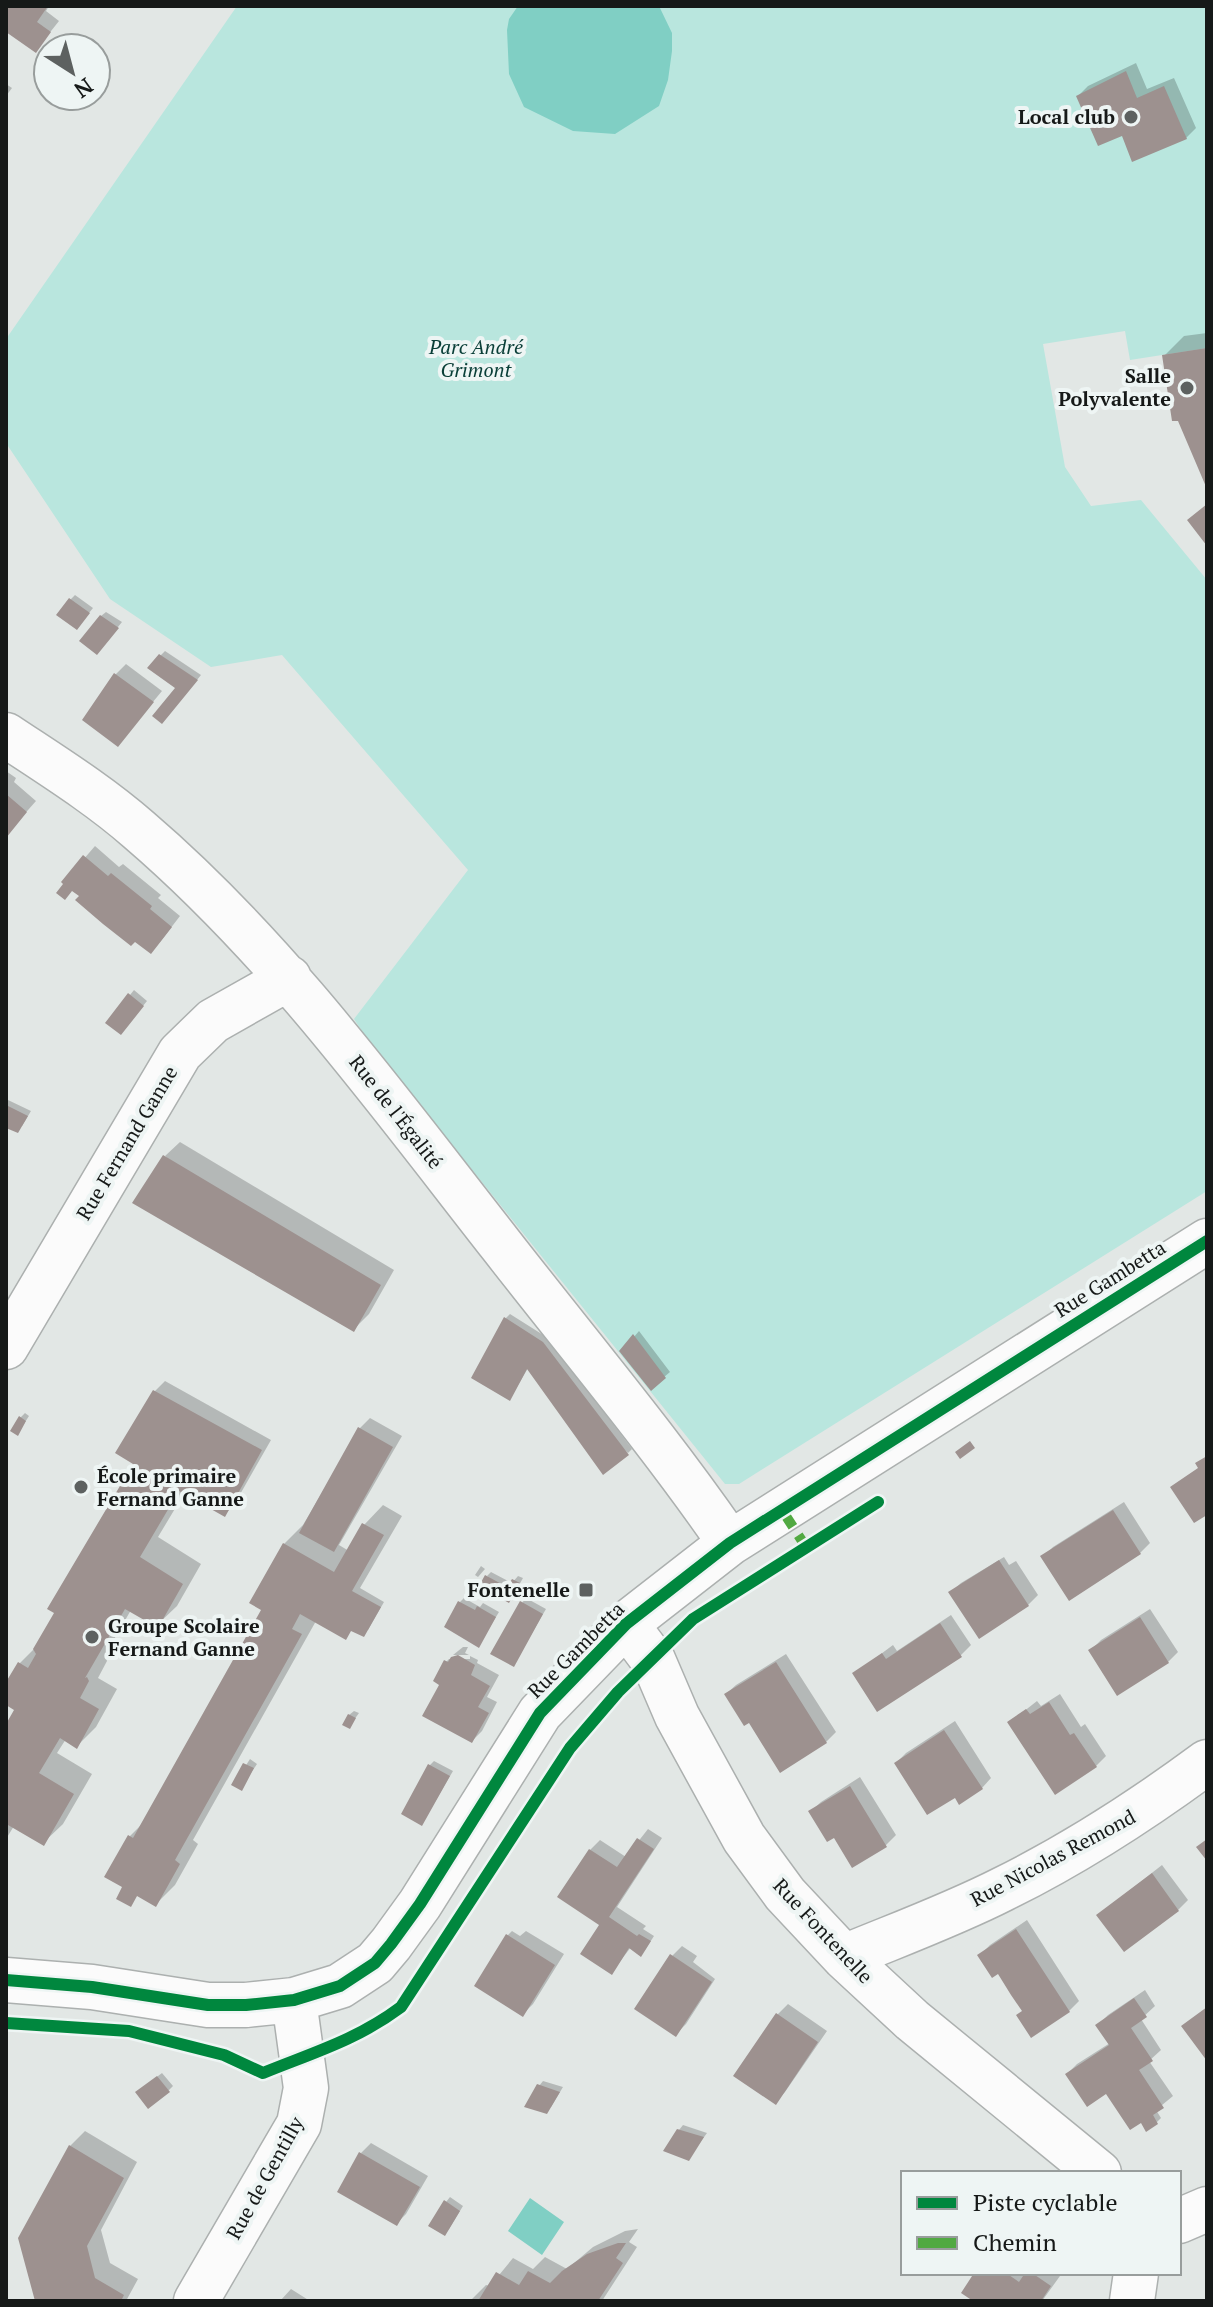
<svg xmlns="http://www.w3.org/2000/svg" width="1213" height="2307" font-family="'PT Serif',serif">
  <style>
    .green { fill: #b9e6de }
    .water { fill: #80cfc4 }
    .shadow { fill: #0003 }
    .building { fill: #9d918f }
    .lines { fill: none; stroke-linecap: round; stroke-linejoin: round }
    .minor-casing { stroke: #acb0af; stroke-width: 47 }
    .minor { stroke: #fbfbfb; stroke-width: 44 }
    .quiet { stroke: #51a942; stroke-width: 10; stroke-dasharray: 20 10; stroke-linecap: butt }
    .cycleway-casing { stroke: #eef5f4; stroke-width: 17 }
    .cycleway { stroke: #00873e; stroke-width: 12 }
    .poi-dot { fill: #5d6160; stroke: #eef5f4; stroke-width: 3 }
    .labels { text-anchor: middle; stroke-width: 8; stroke-linejoin: round; paint-order: stroke }
    .poi-label { font-size: 20px; font-weight: bold; fill: #161918; stroke: #eef5f4; text-anchor: end }
    .park-label { font-size: 20px; font-style: italic; fill: #093e37; stroke: #eef5f4 }
    .street-label { font-size: 20px; fill: #161918; stroke: #eef5f4 }
  </style>
  <rect width="100%" height="100%" fill="#e2e7e5"/>
  <path class="green" d="M237 6H1207V348L1130 360 1125 331 1043 344 1065 467 1091 506 1141 500 1207 580V1191L739 1484H725L369 1042 354 1019 468 870 282 655 211 667 110 599 6 443V339Z"/>
  <path class="water" d="M518 6H659L672 33V51L668 80 659 106 615 134 573 131 524 107 509 74 507 30 509 19Z
    M530 2198 564 2222 542 2255 508 2231Z"/>
  <path class="shadow" d="M6 6H49L46 11 59 21 36 50 6 29Z
    M1136 63 1147 89 1174 78 1196 128 1186 138 1123 134 1078 96 1088 86Z
    M6 84 12 88 6 96Z
    M1207 333V484L1165 355 1184 336Z
    M75 595 93 608 81 623 70 600Z
    M106 612 122 622 101 648V616Z
    M165 651 201 675 167 717 178 688 160 656Z
    M126 664 162 691 118 744 85 720 116 674Z
    M6 771 16 778 14 782 36 801 6 835Z
    M95 846 119 867 123 864 161 895 158 898 180 916 160 942 81 896 64 882Z
    M134 990 147 1001 125 1028 108 1022Z
    M8 1100 31 1111 22 1126H6V1102Z
    M180 1142 394 1270 369 1314 354 1329 165 1156Z
    M510 1314 548 1338 632 1449 628 1453 528 1368 510 1399 506 1318Z
    M639 1331 670 1372 651 1388 622 1351Z
    M165 1381 271 1440 234 1505 224 1515 185 1492 158 1537 201 1564 177 1606 157 1625 131 1610 105 1655 107 1661 98 1678 117 1689 96 1727 77 1746 66 1739 57 1753 92 1774 63 1824 43 1843 14 1826 6 1839V1728L17 1709 6 1702V1686L20 1663 39 1644 136 1463 142 1414 155 1391Z
    M25 1413 29 1416 18 1433 20 1418Z
    M370 1418 402 1436 339 1545 349 1551 364 1525 383 1505 402 1516 360 1588 384 1602 368 1630 316 1621 193 1840 198 1844 175 1885 156 1904 138 1894 130 1905 123 1890 130 1836 143 1823 264 1609 284 1544 303 1525 360 1428Z
    M1124 1502 1150 1543 1140 1553 1043 1557 1053 1547Z
    M1004 1557 1009 1565 1016 1561 1038 1595 1028 1605 980 1636 951 1592 961 1583Z
    M481 1566 485 1569 478 1577 475 1575Z
    M491 1572 512 1583 518 1576 523 1578 513 1596 487 1576Z
    M464 1598 480 1607 483 1603 499 1612 479 1645 460 1602Z
    M526 1598 546 1609 514 1664 522 1603Z
    M1150 1609 1178 1652 1168 1662 1091 1650 1101 1640Z
    M951 1615 971 1645 961 1655 854 1674 893 1645 897 1651Z
    M463 1647H468L465 1653 469 1655H453Z
    M786 1654 836 1732 826 1742 750 1720 726 1694 736 1685Z
    M470 1656 478 1660 477 1663 499 1675 487 1697 497 1702 482 1731 472 1741 442 1684 446 1662 449 1659H470Z
    M1060 1694 1081 1727 1085 1724 1106 1756 1096 1766 1009 1723 1037 1701 1041 1706Z
    M354 1711 359 1713 349 1727V1715Z
    M955 1721 991 1778 982 1788 955 1795 896 1763 906 1753Z
    M250 1759 257 1764 241 1788 234 1784Z
    M434 1761 453 1771 422 1824 429 1766Z
    M860 1777 896 1835 886 1845 852 1865 834 1835 811 1811 821 1802Z
    M648 1829 662 1838 617 1907 646 1926 643 1929 654 1936 645 1950 631 1947 612 1972 590 1850 600 1840 626 1857Z
    M1162 1865 1188 1900 1178 1910 1098 1915Z
    M1027 1920 1079 2001 1069 2011 1023 2010 998 1971 980 1955 990 1945Z
    M512 1931 520 1936 526 1931 564 1954 533 2004 523 2014 507 1936Z
    M682 1946 697 1956 693 1962 715 1979 686 2024 676 2034 672 1956Z
    M1145 1990 1155 2006 1141 2019 1161 2050 1149 2061 1173 2096 1156 2110 1161 2118 1157 2122 1141 2120 1106 2092 1067 2074 1077 2064 1110 2043 1098 2025 1108 2015Z
    M788 2004 827 2031 785 2092 775 2102 778 2014Z
    M162 2073 173 2086 168 2091 142 2088Z
    M543 2081 563 2087 551 2107 539 2086Z
    M683 2125 707 2133 689 2158 679 2130Z
    M85 2131 137 2162 101 2230 110 2263 138 2279 126 2301H37L70 2146Z
    M371 2143 428 2176 406 2214 396 2224 361 2153Z
    M450 2197 463 2206 449 2229 446 2202Z
    M638 2229 629 2242 637 2247 602 2301H470L486 2285 490 2286 513 2258 533 2269 545 2257 567 2269 593 2247 625 2231Z
    M977 2273H1056L1060 2276 1042 2301H977Z
    M291 2289 310 2301H280Z"/>
  <path class="building" d="M6 6H48L37 22 51 32 36 53 6 32Z
    M1126 71 1137 98 1164 86 1187 139 1132 162 1122 136 1098 146 1076 96Z
    M1207 348V489L1178 421H1172L1162 355Z
    M1207 504V546L1187 520Z
    M69 598 90 613 77 630 56 615Z
    M100 615 119 628 97 655 79 641Z
    M159 654 198 680 162 724 152 716 175 688 147 668Z
    M114 673 154 702 118 747 82 720Z
    M6 794 27 812 6 838Z
    M83 855 108 876 111 873 152 906 150 909 172 927 151 954 135 942 131 946 103 924 75 900 79 896 72 891 65 900 56 893 63 884 61 882Z
    M128 993 144 1006 121 1035 105 1023Z
    M6 1105 28 1116 18 1133 6 1128Z
    M163 1155 381 1285 354 1332 132 1203Z
    M504 1317 543 1342 629 1455 603 1475 527 1369 510 1401 471 1378Z
    M633 1334 666 1378 651 1391 619 1351Z
    M153 1390 262 1450 225 1517 179 1491 140 1557 183 1584 158 1628 125 1609 85 1678 87 1677 89 1681 80 1698 99 1709 77 1749 60 1738 39 1773 74 1794 44 1846 8 1825 6 1829V1724L14 1710 6 1705V1682L18 1662 28 1668 36 1654 33 1649 54 1613 47 1609 133 1464 115 1453Z
    M19 1416 26 1421 18 1436 10 1431Z
    M358 1427 393 1447 334 1552 299 1533Z
    M970 1441 975 1448 960 1459 955 1452Z
    M1207 1456V1515L1194 1523 1170 1487 1198 1468 1195 1463Z
    M1113 1510 1141 1554 1069 1601 1040 1556Z
    M362 1523 384 1535 352 1591 381 1607 364 1637 351 1631 346 1640 300 1614 292 1629 302 1634 175 1860 180 1864 156 1907 137 1896 131 1907 116 1899 122 1887 104 1877 128 1835 133 1838 261 1610 249 1603 283 1543 334 1572Z
    M999 1560 1029 1606 979 1639 948 1592Z
    M485 1575 507 1587 512 1579 520 1583 509 1603 479 1586Z
    M458 1601 475 1610 477 1606 496 1617 479 1648 444 1627Z
    M520 1601 543 1614 514 1667 490 1654Z
    M1140 1617 1169 1663 1117 1696 1088 1650Z
    M940 1623 962 1657 877 1712 852 1673 882 1653 886 1659Z
    M458 1655 475 1665 471 1675 490 1686 478 1707 489 1713 472 1743 422 1716 439 1685 433 1681 444 1660 448 1662 451 1657Z
    M776 1662 827 1743 780 1773 749 1723 744 1726 724 1694Z
    M1049 1702 1070 1735 1074 1733 1097 1767 1055 1795 1007 1722 1026 1709 1030 1714Z
    M348 1714 356 1718 350 1729 342 1725Z
    M944 1730 983 1789 959 1805 955 1798 927 1815 894 1763Z
    M243 1763 254 1768 242 1791 231 1785Z
    M428 1764 450 1776 422 1826 401 1814Z
    M850 1786 887 1847 852 1868 834 1838 827 1842 808 1811Z
    M637 1838 654 1849 609 1917 637 1936 639 1934 651 1941 641 1957 629 1948 612 1975 580 1954 599 1925 557 1897 589 1849 617 1867Z
    M1207 1839V1861L1196 1847Z
    M1152 1873 1179 1911 1124 1952 1096 1915Z
    M1016 1929 1070 2012 1031 2038 1016 2015 1022 2011 1011 1995 998 1974 992 1978 977 1955Z
    M506 1934 555 1965 523 2017 474 1986Z
    M670 1954 712 1982 676 2037 634 2009Z
    M1134 1998 1147 2017 1131 2028 1153 2061 1139 2070 1164 2108 1153 2115 1158 2124 1146 2132 1141 2123 1130 2130 1106 2094 1087 2107 1065 2074 1109 2045 1095 2025Z
    M1207 2007V2061L1181 2026Z
    M776 2013 818 2042 776 2105 733 2076Z
    M157 2076 170 2092 148 2109 135 2092Z
    M537 2084 560 2092 547 2114 524 2107Z
    M677 2129 704 2137 689 2161 663 2151Z
    M69 2145 124 2178 87 2246 95 2278 124 2295 121 2301H35L18 2238Z
    M359 2152 420 2187 397 2226 337 2192Z
    M444 2200 460 2211 445 2236 428 2226Z
    M618 2243H626L616 2258 623 2263 598 2301H478L496 2272 519 2285 528 2271 550 2283 562 2271 587 2254Z
    M974 2273H1006L1019 2282 1025 2273H1032L1051 2286 1041 2301H973L961 2293Z"/>
  <g class="lines">
    <g class="minor-casing">
      <path id="minor" d="M6 735C51 765 98 794 139 830 279 950 388 1101 501 1245 578 1344 659 1440 730 1543
        M6 1347 180 1053 213 1021 289 978
        M626 1624 653 1660 677 1716 744 1838 785 1894 844 1957 912 2020 1099 2173
        M844 1957C897 1935 952 1915 1003 1889 1076 1853 1142 1810 1207 1762
        M6 1980 92 1987 208 2005H246L294 2000 340 1986 375 1963 391 1944 420 1904 540 1713 626 1624 730 1543 1207 1241
        M1179 2221 1207 2209
        M196 2301 299 2124 306 2088 294 2000
        M1132 2301 1136 2273"/>
    </g>
    <use href="#minor" class="minor"/>
    <path class="quiet" d="M782 1510 806 1547"/>
    <g class="cycleway-casing">
      <path id="cycleway" d="M6 1980 92 1987 208 2005H246L294 2000 340 1986 375 1963 391 1944 420 1904 540 1713 626 1624 730 1543 1207 1241
        M6 2023 129 2031 224 2055 263 2073C312 2053 357 2040 401 2007L570 1748 618 1692 693 1619 878 1502"/>
    </g>
    <use href="#cycleway" class="cycleway"/>
  </g>
  <g class="poi-dot">
    <circle cx="1131" cy="117" r="8"/>
    <circle cx="1187" cy="388" r="8"/>
    <circle cx="81" cy="1487" r="8"/>
    <rect x="578" y="1582" width="16" height="16" rx="4"/>
    <circle cx="92" cy="1637" r="8"/>
  </g>
  <g class="labels">
    <g class="poi-label">
      <text x="1115" y="124">Local club</text>
      <text x="1171" y="383">Salle<tspan x="1171" dy="23">Polyvalente</tspan></text>
      <text x="97" y="1483" text-anchor="start">École primaire<tspan x="97" dy="23">Fernand Ganne</tspan></text>
      <text x="570" y="1597">Fontenelle</text>
      <text x="108" y="1633" text-anchor="start">Groupe Scolaire<tspan x="108" dy="23">Fernand Ganne</tspan></text>
    </g>
    <g class="park-label">
      <text x="476" y="354">Parc André<tspan x="476" dy="23">Grimont</tspan></text>
    </g>
    <g class="street-label">
      <text transform="translate(396 1112) rotate(52)" y="7">Rue de l'Égalité</text>
      <text transform="translate(127 1143) rotate(-59)" y="7">Rue Fernand Ganne</text>
      <text transform="translate(1110 1279) rotate(-32)" y="7">Rue Gambetta</text>
      <text transform="translate(576 1650) rotate(-45)" y="7">Rue Gambetta</text>
      <text transform="translate(1053 1858) rotate(-28)" y="7">Rue Nicolas Remond</text>
      <text transform="translate(823 1931) rotate(47)" y="7">Rue Fontenelle</text>
      <text transform="translate(265 2178) rotate(-61)" y="7">Rue de Gentilly</text>
    </g>
  </g>
  <rect width="1213" height="2307" fill="none" stroke="#161918" stroke-width="16"/>
  <rect x="901" y="2171" width="280" height="104" fill="#eef5f4" stroke="#989d9c" stroke-width="2"/>
  <rect x="917" y="2197" width="40" height="12" fill="#00873e" stroke="#989d9c" stroke-width="2"/>
  <text x="973" y="2211" font-size="24" fill="#161918">Piste cyclable</text>
  <rect x="917" y="2237" width="40" height="12" fill="#51a942" stroke="#989d9c" stroke-width="2"/>
  <text x="973" y="2251" font-size="24" fill="#161918">Chemin</text>
  <g transform="translate(72 72) rotate(144)"><circle r="38" fill="#eef5f4" stroke="#989d9c" stroke-width="2"/>
  <path d="M0-6L14 30L0 20L-14 30Z" fill="#5d6160"/>
  <text y="-12" font-size="22" font-weight="bold" text-anchor="middle" fill="#161918">N</text>
  </g>
</svg>
